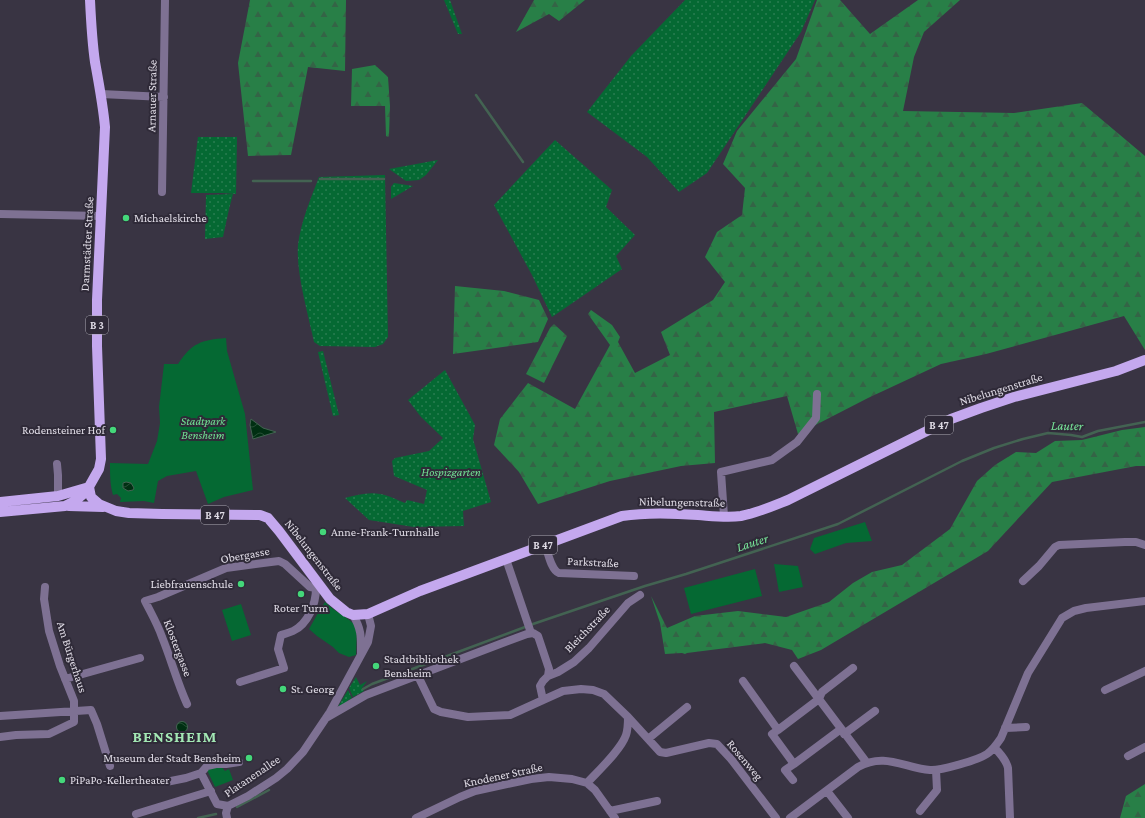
<svg xmlns="http://www.w3.org/2000/svg" width="1145" height="818" font-family="'Crimson Pro',serif">
  <style>
    .grass { fill: url(#grass-dots) }
    .forest { fill: url(#forest-firs) }
    .park { fill: #056933 }
    .water { fill: url(#water-waves); stroke: #436352 }
    .lines { fill: none; stroke-linecap: round; stroke-linejoin: round }
    .stream { stroke: #436352; stroke-width: 2.5 }
    .minor { stroke: #7e7193; stroke-width: 8 }
    .primary { stroke: #c4a8ee; stroke-width: 10 }
    .poi-dot { fill: #44d77a; stroke: #2f2a38; stroke-width: 1.5 }
    .labels { text-anchor: middle; stroke-width: 4; stroke-linejoin: round; paint-order: stroke }
    .shield { fill: #2f2a38; stroke: #aba7b2; stroke-width: 1 }
    .shield-label { font-size: 11px; font-weight: bold; fill: #e0dce6 }
    .street-label { font-size: 12px; fill: #e0dce6; stroke: #2f2a38 }
    .poi-label { font-size: 12px; fill: #e0dce6; stroke: #2f2a38; text-anchor: start }
    .park-label { font-size: 12px; font-style: italic; fill: #71e093; stroke: #2f2a38 }
    .water-label { font-size: 13px; font-style: italic; fill: #78e699; stroke: #2f2a38 }
    .district-label { font-size: 16px; font-weight: bold; letter-spacing: 1px; fill: #a3e8b4; stroke: #2f2a38 }
  </style>
  <defs>
    <pattern id="grass-dots" width="8" height="8" patternUnits="userSpaceOnUse"><rect width="8" height="8" fill="#056933"/><path d="M2 2h.1M6 6h.1" fill="none" stroke="#297e51" stroke-width="1.8" stroke-linecap="round"/></pattern>
    <pattern id="forest-firs" width="22" height="20" patternUnits="userSpaceOnUse"><rect width="22" height="20" fill="#287f47"/><path d="M5 1l3.5 6h-7zM16 11l3.5 6h-7z" fill="#346446"/></pattern>
    <pattern id="water-waves" width="16" height="10" patternUnits="userSpaceOnUse"><rect width="16" height="10" fill="#002f12"/><path d="M0 5q4-4 8 0t8 0" fill="none" stroke="#254d34"/></pattern>
  </defs>
  <rect width="100%" height="100%" fill="#393443"/>
  <path class="grass" d="M444 0H450L462 34H458Z
    M685 0H815L801 32 707 173 679 192 647 157 587 112 631 56Z
    M198 137H237L236 194 221 193H191Z
    M555 140 612 190 606 207 635 235 616 256 622 269 552 317 532 275 494 205Z
    M438 160 426 175 419 180 406 181 389 169Z
    M385 175 388 337 383 344 375 347 320 346 314 342C308 313 296 274 298 245 301 221 311 198 319 177Z
    M394 183 413 186 391 199V187Z
    M233 194 229 209 223 237 205 239 206 195Z
    M323 351 339 415 333 416 318 352Z
    M445 370 475 425 473 439 491 502 463 511 464 526 414 527 369 520 345 498C357 495 368 492 380 494 388 495 397 500 405 503L407 500 424 504 427 490 394 476 392 461 395 458 429 451 443 438 421 417 408 400Z
    M356 677 360 685 367 681 362 688 364 691 353 697 349 688Z
    M348 690 352 698 347 701V703L336 710Z"/>
  <path class="forest" d="M250 0H346L345 71 308 67 291 155 248 156 238 63Z
    M534 0H585L559 21 549 14 516 32Z
    M817 0H840L870 34 918 0H960L924 32 914 57 903 111 1014 113 1082 103 1145 156V350L1124 316 986 354 941 364 868 398 798 434 787 396 714 412 715 463 681 466 610 481 538 504 519 472 494 445 500 419 528 383 575 409 610 345 588 314 591 310 612 325 620 337 618 342 635 373 670 355 661 332 713 300 725 282 705 257 717 232 742 215 745 188 723 164 737 131 796 59Z
    M375 65 388 77 390 106 389 136 388 137 386 136 385 106H351L352 69Z
    M455 286 504 291 539 300 548 319 538 342 453 354Z
    M554 324 567 336 544 383 526 374 550 328Z
    M1145 427V466H1136L1052 482 988 551 821 650 798 659 792 650 765 643 687 653 685 654 682 653 665 654 660 623 651 596 667 628 695 616 738 611 786 617 829 602 853 583 872 572 902 565 950 529 977 481 995 465 1016 452 1036 453 1055 441 1082 440 1122 430Z
    M1145 784V818H1120L1126 796Z"/>
  <path class="park" d="M226 338 227 351 245 414 253 490 224 497 208 504 196 471 167 476 158 481 154 503 144 501 120 502 121 498 117 494 113 495C110 485 110 474 110 463L148 464 157 441 160 423 159 407 164 364H178C192 343 201 340 226 338Z
    M865 522 872 541 846 543 815 554 810 549 814 538Z
    M774 564 798 566 803 587 779 592Z
    M755 569 762 596 691 614 684 588Z
    M325 602C335 612 348 617 357 627L356 655 349 657 339 653 333 647 317 636 309 629 318 613Z
    M241 604 251 635 232 641 222 610Z
    M221 766 225 771 229 769 233 780 215 787 207 770Z"/>
  <path class="water" d="M251 419 263 428 276 432 253 439 250 425Z
    M126 482 131 483 134 488 133 490 128 491 123 488V483Z
    M176.5 727a5.5 5.5 0 1 1 11 0a5.5 5.5 0 1 1-11 0Z"/>
  <g class="lines">
    <path class="stream" d="M476 95 523 162
      M320 179H384
      M253 181H311
      M363 689 372 684 533 624 645 586 686 574 838 524 962 461 994 448 1023 439 1048 433 1071 435 1082 437 1098 431 1145 422
      M237 807 269 790
      M198 818 216 814"/>
    <path class="minor" d="M101 94 164 97
      M162 192 165 0
      M0 214 101 216
      M57 464 58 475V496
      M724 516 721 472 772 460 797 442 816 418 817 394
      M545 544C548 553 551 570 559 573L634 576
      M506 559 531 633
      M1023 581 1039 566 1055 547 1059 545 1125 542H1136L1145 545
      M353 615C362 630 361 638 361 654
      M794 666 867 763
      M418 676 434 709 441 712 468 717 510 715 543 700
      M548 676 558 672 574 662 589 648 628 603 640 595
      M65 679 140 658
      M743 681 778 730 772 734 794 764 785 770 793 780
      M240 682 284 668 278 649 281 635C284 634 289 633 293 631 308 624 316 604 316 588
      M1105 690 1145 671
      M819 699 822 692 853 668
      M187 704C177 682 171 659 162 637 158 625 151 613 145 601L158 597 226 568 271 562 279 561 285 564 310 587 316 588 320 586
      M0 716 91 710 97 724 110 766
      M628 717 660 752 666 753 709 743 717 744 731 759 776 818
      M326 718 366 695 500 644 527 634 533 633 538 636 549 669 548 676 543 681 540 686 543 700 563 691 581 689 593 690 604 694 628 717C628 723 628 729 626 735 621 750 598 771 587 783
      M1005 728 1026 727
      M778 730 819 699
      M844 734 875 711
      M0 737 16 735 49 734 74 722V701L60 666 49 631 44 599 45 587
      M648 739 687 707
      M995 748C1000 754 1006 759 1008 768L1010 818
      M1128 756 1145 747
      M794 764 841 729
      M201 773 217 804 228 806
      M166 782 186 778 201 773 207 766 216 764H226L239 762
      M827 791 848 818
      M610 811 657 801
      M920 811 937 790 936 770
      M136 814 211 791
      M227 818 226 813 228 806 248 796 276 778 287 769 303 752 330 712 368 642 371 626 368 614
      M416 818 460 797 475 791 531 779 549 777 572 779 587 783 595 790 615 818
      M790 818 858 767C885 752 904 768 930 770 940 771 978 760 987 754 993 750 997 744 1001 738L1028 673 1062 618 1074 611 1086 608 1145 601"/>
    <path class="primary" d="M89 487 91 497 99 504 116 511 129 513 162 514 260 515 268 518 279 531 330 599 346 612 353 615 368 614 420 591 622 516C647 512 672 513 698 515 712 516 727 518 741 516 757 513 773 506 788 500L951 419 981 408 1014 397 1116 371 1145 360
      M0 502 58 496 89 487
      M69 506 103 507
      M0 512 65 506 75 501 86 492 99 469 101 459 97 346V300L105 127C103 105 99 84 95 62 92 41 91 21 90 0"/>
  </g>
  <g class="poi-dot">
    <circle cx="126" cy="218" r="4"/>
    <circle cx="113" cy="430" r="4"/>
    <circle cx="323" cy="532" r="4"/>
    <circle cx="241" cy="584" r="4"/>
    <circle cx="301" cy="594" r="4"/>
    <circle cx="376" cy="666" r="4"/>
    <circle cx="283" cy="689" r="4"/>
    <circle cx="249" cy="758" r="4"/>
    <circle cx="62" cy="780" r="4"/>
  </g>
  <g class="labels">
    <g class="shield">
      <rect x="86" y="316" width="22" height="18" rx="3"/>
      <rect x="925" y="416" width="28" height="18" rx="3"/>
      <rect x="201" y="506" width="28" height="18" rx="3"/>
      <rect x="529" y="536" width="28" height="18" rx="3"/>
    </g>
    <g class="shield-label">
      <text x="97" y="329">B 3</text>
      <text x="939" y="429">B 47</text>
      <text x="215" y="519">B 47</text>
      <text x="543" y="549">B 47</text>
    </g>
    <g class="street-label">
      <text transform="translate(152 96) rotate(-89)" y="4">Arnauer Straße</text>
      <text transform="translate(87 244) rotate(-87)" y="4">Darmstädter Straße</text>
      <text transform="translate(1001 389) rotate(-17)" y="4">Nibelungenstraße</text>
      <text transform="translate(682 502) rotate(1)" y="4">Nibelungenstraße</text>
      <text transform="translate(245 555) rotate(-10)" y="4">Obergasse</text>
      <text transform="translate(314 555) rotate(52)" y="4">Nibelungenstraße</text>
      <text transform="translate(593 562) rotate(3)" y="4">Parkstraße</text>
      <text transform="translate(587 629) rotate(-46)" y="4">Bleichstraße</text>
      <text transform="translate(178 648) rotate(69)" y="4">Klostergasse</text>
      <text transform="translate(72 657) rotate(72)" y="4">Am Bürgerhaus</text>
      <text transform="translate(745 760) rotate(50)" y="4">Rosenweg</text>
      <text transform="translate(503 775) rotate(-12)" y="4">Knodener Straße</text>
      <text transform="translate(252 776) rotate(-34)" y="4">Platanenallee</text>
    </g>
    <g class="poi-label">
      <text x="134" y="222">Michaelskirche</text>
      <text x="105" y="434" text-anchor="end">Rodensteiner Hof</text>
      <text x="331" y="536">Anne-Frank-Turnhalle</text>
      <text x="233" y="588" text-anchor="end">Liebfrauenschule</text>
      <text x="301" y="612" text-anchor="middle">Roter Turm</text>
      <text x="384" y="663">Stadtbibliothek<tspan x="384" dy="14">Bensheim</tspan></text>
      <text x="291" y="693">St. Georg</text>
      <text x="241" y="762" text-anchor="end">Museum der Stadt Bensheim</text>
      <text x="70" y="784">PiPaPo-Kellertheater</text>
    </g>
    <g class="park-label">
      <text x="203" y="425">Stadtpark<tspan x="203" dy="14">Bensheim</tspan></text>
      <text x="451" y="476">Hospizgarten</text>
    </g>
    <g class="water-label">
      <text transform="translate(1067 425) rotate(1)" y="5">Lauter</text>
      <text transform="translate(752 542) rotate(-18)" y="5">Lauter</text>
    </g>
    <g class="district-label">
      <text x="175" y="742">BENSHEIM</text>
    </g>
  </g>
</svg>
